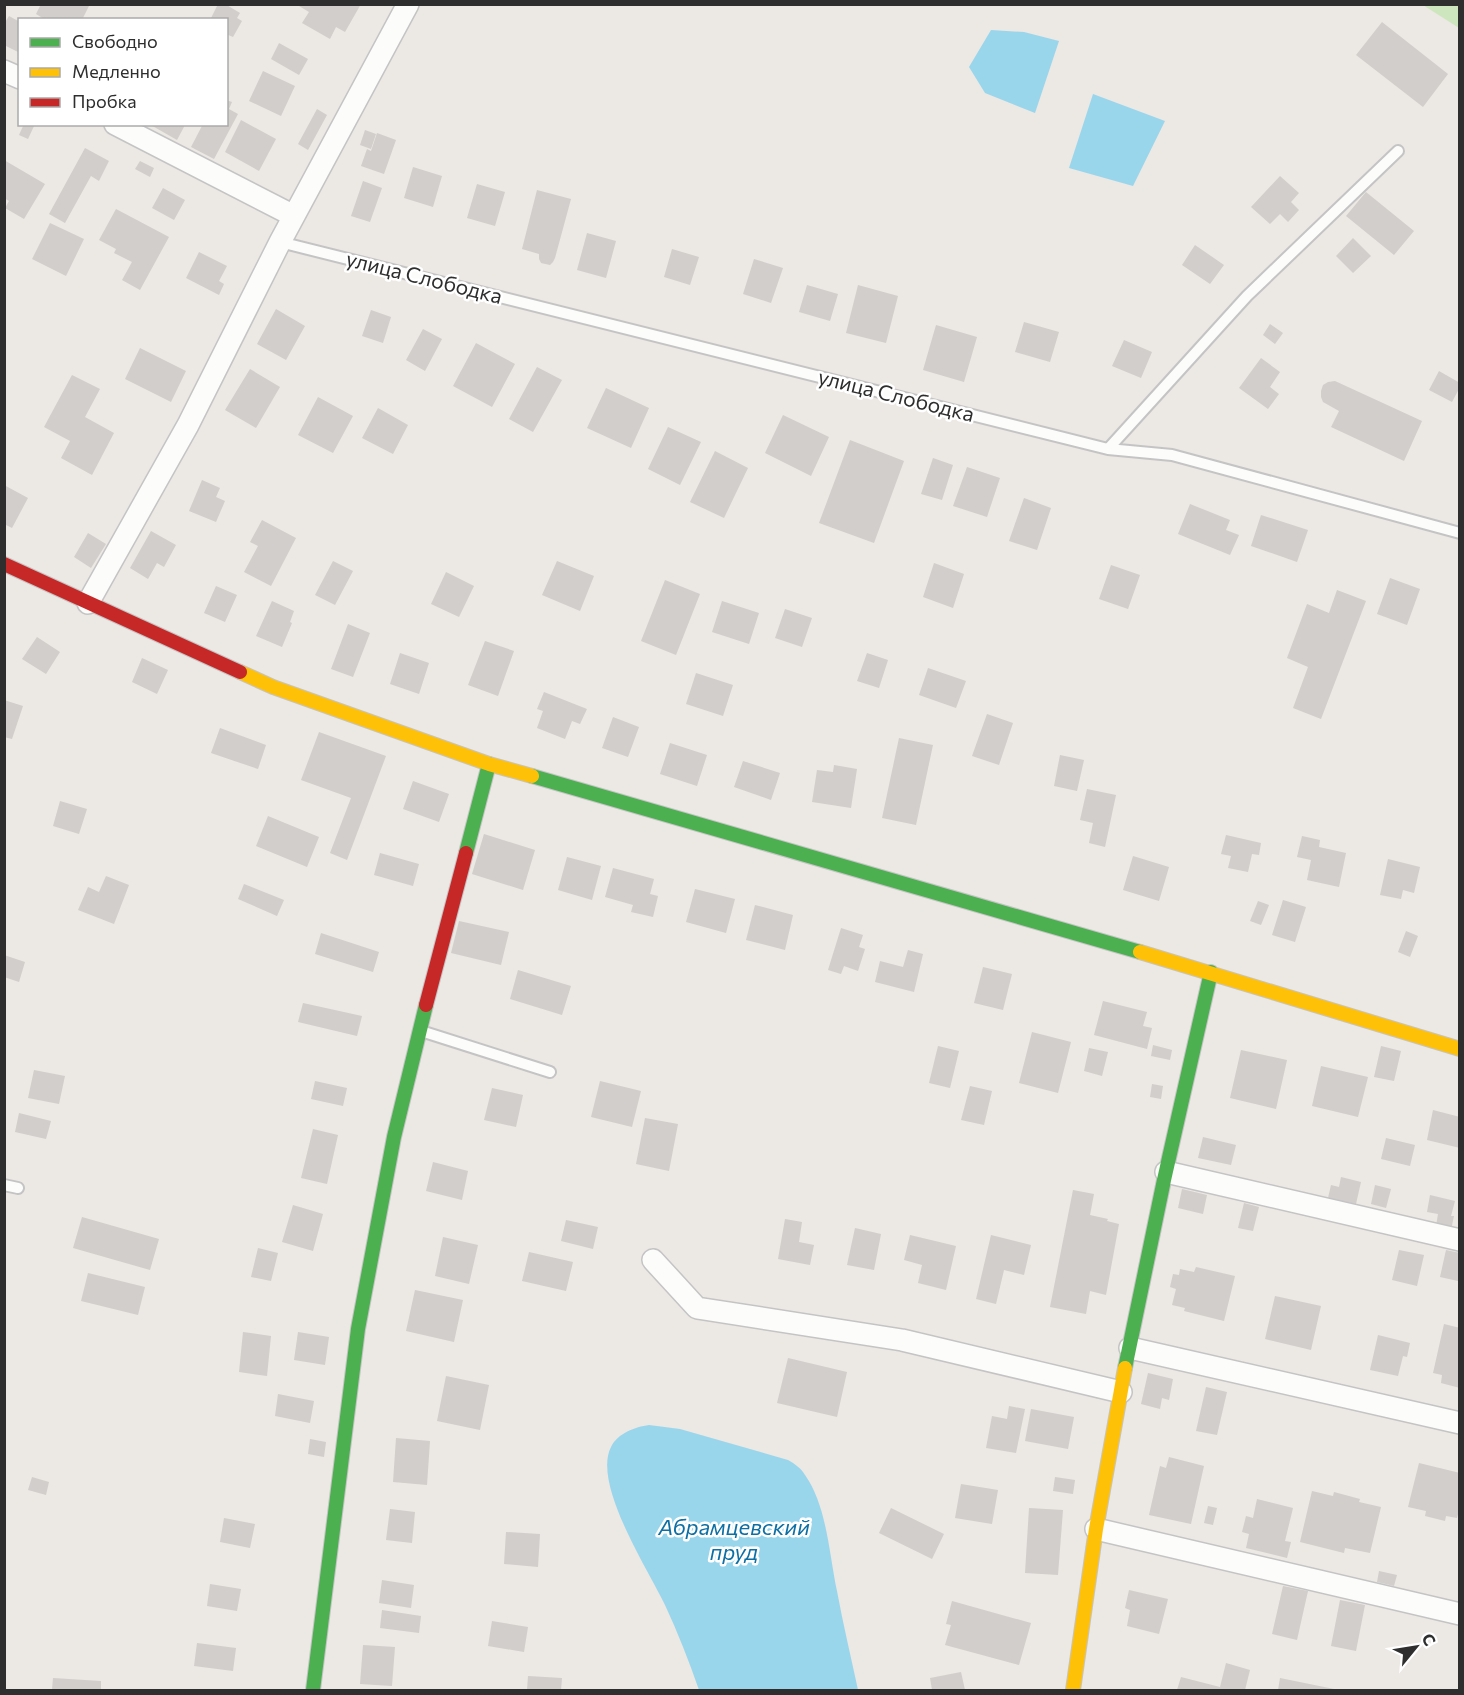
<svg xmlns="http://www.w3.org/2000/svg" width="1464" height="1695" font-family="Commissioner,sans-serif">
  <style>
    .green { fill: #cee6be }
    .water { fill: #99d6ec }
    .building { fill: #d1cecb }
    .lines { fill: none; stroke-linecap: round; stroke-linejoin: round }
    .lane-casing { stroke: #c5c4c5; stroke-width: 14 }
    .street-casing { stroke: #c5c4c5; stroke-width: 24 }
    .fast-casing { stroke: #c5c4c5; stroke-width: 16 }
    .slow-casing { stroke: #c5c4c5; stroke-width: 16 }
    .jam-casing { stroke: #c5c4c5; stroke-width: 16 }
    .lane { stroke: #fcfcfb; stroke-width: 10 }
    .street { stroke: #fcfcfb; stroke-width: 21 }
    .fast { stroke: #4caf50; stroke-width: 14 }
    .slow { stroke: #ffc107; stroke-width: 14 }
    .jam { stroke: #c62828; stroke-width: 14 }
    .labels { text-anchor: middle; stroke-width: 5; stroke-linejoin: round; paint-order: stroke }
    .street-label { font-size: 21px; fill: #2e2e2e; stroke: #fff }
    .water-label { font-size: 22px; font-style: italic; fill: #0d6fa3; stroke: #fff }
  </style>
  <rect width="100%" height="100%" fill="#ece8e4"/>
  <path class="green" d="M1423 5H1459V28Z"/>
  <path class="water" d="M991 30 1024 32 1059 41 1035 113 985 93 969 67Z
    M1093 94 1165 121 1133 186 1069 168Z
    M649 1425 680 1429 788 1460C795 1464 801 1468 805 1475 827 1506 829 1554 837 1591 843 1624 851 1657 858 1690H699C689 1661 678 1633 665 1605 649 1571 592 1484 611 1447 618 1433 635 1427 649 1425Z"/>
  <path class="building" d="M41 4H90L82 20H46L36 14Z
    M218 4H225L240 13 237 18 242 21 233 37 226 34V20H210Z
    M300 4H361L345 32 336 27 330 39 302 23 309 12 299 6Z
    M9 16 20 22V53L4 45V24Z
    M1382 22 1448 74 1423 107 1356 55Z
    M279 43 308 59 299 75 271 59Z
    M263 71 295 86 281 116 249 101Z
    M226 100 232 102 229 109 238 114 214 159 191 147 203 124H226Z
    M317 109 327 115 308 150 298 144Z
    M241 120 276 139 259 171 225 152Z
    M24 124H35L28 139 19 135Z
    M149 124H184L185 125 177 140Z
    M365 130 376 134 371 149 360 145Z
    M377 133 396 140 384 174 361 166 367 149 371 151Z
    M85 148 109 161 99 181 91 176 65 223 49 214Z
    M4 160 45 184 24 219 5 208 9 201 4 198Z
    M140 161 154 168 150 177 135 169Z
    M413 167 442 176 433 207 404 198Z
    M1280 176 1299 193 1291 202 1299 210 1288 222 1280 214 1270 224 1251 207Z
    M363 181 382 188 370 222 351 216Z
    M477 184 505 192 495 226 467 218Z
    M163 188 185 200 174 220 152 208Z
    M537 190 571 199 555 258 553 262 550 265 541 263 539 259V254L522 249Z
    M1366 192 1414 231 1394 255 1346 216Z
    M116 209 169 237 140 290 122 280 132 262 114 253 116 249 99 240Z
    M50 223 84 239 66 276 32 259Z
    M587 233 616 241 606 278 577 270Z
    M1353 238 1371 256 1353 273 1336 256Z
    M1195 245 1224 265 1210 284 1182 265Z
    M672 249 699 257 690 285 664 277Z
    M199 252 227 266 219 281 224 284 219 295 186 278Z
    M754 259 783 268 771 303 743 294Z
    M807 285 838 294 830 321 799 312Z
    M858 285 898 296 886 343 846 333Z
    M276 309 305 326 286 360 257 344Z
    M371 310 391 317 383 343 362 336Z
    M1024 322 1059 332 1050 362 1015 352Z
    M1270 324 1283 333 1275 344 1263 335Z
    M936 325 977 337 964 382 923 370Z
    M423 329 442 339 425 371 406 360Z
    M1124 340 1152 352 1141 378 1112 366Z
    M476 343 515 364 492 407 453 386Z
    M140 348 186 371 171 402 125 379Z
    M1261 358 1280 372 1270 387 1279 394 1268 409 1239 388Z
    M537 367 562 380 533 432 509 419Z
    M250 369 280 387 256 428 225 410Z
    M1439 371 1460 383V387L1452 402 1429 390Z
    M72 375 100 389 85 417 114 433 92 475 61 458 70 441 44 427Z
    M1335 381 1422 421 1404 461 1331 427 1339 411 1323 402 1321 397V391L1323 385 1328 382Z
    M606 388 649 408 631 448 587 428Z
    M318 397 353 416 333 453 298 435Z
    M378 408 408 425 393 454 362 438Z
    M783 415 829 437 811 476 765 453Z
    M668 427 701 442 680 485 648 469Z
    M850 440 904 461 874 543 819 523Z
    M715 451 748 468 724 518 690 502Z
    M933 458 953 465 942 500 921 494Z
    M967 467 1000 478 987 517 953 506Z
    M202 480 220 488 216 497 225 501 216 522 189 511Z
    M4 485 28 498 12 528 4 524Z
    M1024 498 1051 508 1037 550 1009 541Z
    M1190 504 1230 520 1226 530 1239 535 1230 555 1178 534Z
    M1261 515 1308 530 1297 562 1251 546Z
    M262 520 296 538 271 586 244 572 258 546 250 542Z
    M151 531 176 545 164 567 157 563 148 579 130 568Z
    M88 533 106 544 91 568 74 557Z
    M333 561 353 571 335 605 315 595Z
    M557 561 594 576 580 611 542 595Z
    M934 563 964 574 953 608 923 597Z
    M1111 565 1140 575 1128 609 1099 599Z
    M446 572 474 586 459 617 431 604Z
    M1390 578 1420 589 1407 625 1377 614Z
    M665 580 700 594 676 655 641 641Z
    M216 586 237 595 225 622 204 613Z
    M1337 590 1366 601 1321 719 1293 708 1308 667 1287 658 1307 604 1329 613Z
    M272 601 294 611 290 622 292 623 282 647 256 636Z
    M722 601 759 613 749 644 712 632Z
    M785 609 812 618 802 647 775 638Z
    M348 624 370 633 353 677 331 669Z
    M37 637 60 652 46 674 22 659Z
    M485 641 514 651 498 696 468 685Z
    M400 653 429 663 419 694 390 684Z
    M867 653 888 660 879 688 857 681Z
    M142 658 168 670 157 694 132 682Z
    M928 668 966 681 956 708 919 695Z
    M696 673 733 685 723 716 686 704Z
    M544 692 587 709 580 724 572 721 565 739 537 728 543 711 537 709Z
    M4 700 23 706 12 739 4 737Z
    M987 714 1013 723 999 765 972 756Z
    M613 717 639 727 628 757 602 748Z
    M220 728 266 745 258 769 211 753Z
    M319 732 386 756 347 860 330 853 351 798 301 780Z
    M899 738 933 745 916 825 882 818Z
    M670 743 707 755 697 786 660 774Z
    M1060 755 1084 760 1077 791 1054 786Z
    M743 761 780 773 771 800 734 787Z
    M834 765 857 769 851 808 812 802 817 770 833 772Z
    M413 781 449 794 439 822 403 809Z
    M1087 789 1116 795 1105 847 1089 843 1093 823 1080 820Z
    M60 801 87 809 79 834 53 826Z
    M268 816 319 837 307 867 256 846Z
    M484 834 535 850 523 890 472 874Z
    M1226 835 1261 843 1259 855 1252 854 1248 872 1228 868 1231 856 1221 854Z
    M1302 836 1320 840 1319 847 1346 853 1339 887 1307 880 1311 860 1297 857Z
    M380 853 419 864 413 886 374 875Z
    M1133 856 1169 867 1159 901 1123 890Z
    M567 857 601 866 592 900 558 890Z
    M1388 859 1420 867 1414 893 1403 890 1401 899 1380 895Z
    M613 868 654 879 650 894 658 896 653 917 631 912 633 905 605 897Z
    M106 876 129 885 114 924 78 910 88 887 99 892Z
    M244 884 284 900 277 916 238 899Z
    M695 889 735 899 726 933 686 922Z
    M1283 900 1306 907 1295 942 1272 935Z
    M1258 901 1269 905 1261 925 1250 921Z
    M755 905 793 915 785 950 746 940Z
    M459 921 509 932 501 965 451 953Z
    M841 928 863 935 859 947 865 949 858 971 844 966 841 974 828 970Z
    M1406 931 1418 936 1410 957 1398 952Z
    M321 933 379 952 373 972 315 954Z
    M908 950 923 954 914 992 875 982 880 961 903 967Z
    M4 955 25 962 19 982 4 977Z
    M983 967 1012 974 1003 1010 974 1003Z
    M518 970 571 986 562 1015 510 999Z
    M1103 1001 1147 1012 1143 1026 1152 1028 1147 1049 1094 1035Z
    M303 1003 362 1016 357 1036 298 1022Z
    M1032 1032 1071 1042 1058 1093 1019 1083Z
    M1153 1045 1172 1050 1170 1060 1151 1056Z
    M938 1046 959 1051 950 1088 929 1083Z
    M1381 1046 1401 1051 1394 1081 1374 1077Z
    M1089 1048 1108 1052 1102 1076 1084 1071Z
    M1241 1050 1287 1060 1276 1109 1230 1098Z
    M1321 1066 1368 1077 1358 1117 1312 1106Z
    M34 1070 65 1076 59 1104 28 1098Z
    M315 1081 347 1088 343 1106 311 1099Z
    M600 1081 641 1091 632 1127 591 1117Z
    M1152 1084 1163 1086 1161 1099 1150 1097Z
    M970 1086 992 1091 984 1125 961 1120Z
    M492 1088 523 1095 516 1127 484 1120Z
    M1433 1110 1460 1117V1148L1427 1140Z
    M19 1113 51 1121 46 1139 15 1132Z
    M645 1118 678 1124 669 1171 636 1164Z
    M313 1129 338 1135 327 1184 301 1178Z
    M1203 1137 1236 1145 1231 1165 1198 1158Z
    M1386 1138 1415 1145 1410 1166 1381 1159Z
    M433 1162 468 1171 462 1200 426 1191Z
    M1341 1177 1361 1182 1356 1204 1328 1198 1331 1185 1339 1187Z
    M1375 1185 1391 1189 1386 1208 1371 1204Z
    M1182 1189 1207 1195 1203 1214 1178 1208Z
    M1073 1190 1094 1194 1090 1215 1108 1219 1107 1221 1119 1224 1106 1295 1090 1291 1086 1314 1050 1307Z
    M1430 1195 1455 1201 1451 1216H1454L1451 1230 1436 1226 1438 1214 1427 1212Z
    M1244 1203 1259 1207 1253 1231 1238 1228Z
    M293 1205 323 1214 313 1251 282 1242Z
    M82 1217 159 1239 150 1270 73 1248Z
    M785 1219 802 1222 799 1242 814 1245 810 1265 778 1259Z
    M566 1220 598 1227 593 1249 561 1241Z
    M855 1228 881 1234 874 1270 847 1265Z
    M910 1235 956 1246 946 1290 918 1283 922 1265 904 1260Z
    M991 1235 1031 1245 1024 1275 1004 1270 996 1304 976 1299Z
    M443 1237 478 1245 469 1284 435 1276Z
    M258 1248 278 1253 271 1281 251 1277Z
    M1399 1250 1424 1255 1417 1286 1392 1280Z
    M1446 1250 1460 1253 1458 1281 1440 1277Z
    M529 1252 573 1262 566 1291 522 1281Z
    M1196 1267 1235 1276 1224 1321 1184 1311 1185 1308 1172 1305 1176 1289 1170 1287 1173 1274 1179 1275 1180 1269 1194 1272Z
    M88 1273 145 1287 138 1315 81 1301Z
    M415 1290 463 1300 454 1342 406 1331Z
    M1275 1296 1321 1306 1311 1350 1265 1339Z
    M1444 1324 1460 1328V1388L1441 1383 1442 1375 1433 1373Z
    M243 1332 271 1336 267 1376 239 1372Z
    M298 1332 329 1337 325 1365 294 1360Z
    M1378 1335 1410 1343 1407 1357 1403 1356 1398 1376 1370 1370Z
    M788 1358 847 1372 837 1417 777 1403Z
    M1148 1373 1173 1379 1169 1400 1162 1398 1160 1409 1141 1404Z
    M446 1376 489 1385 480 1430 437 1421Z
    M1206 1387 1227 1392 1217 1435 1196 1431Z
    M278 1394 314 1401 310 1423 275 1416Z
    M1009 1406 1025 1409 1016 1453 986 1448 992 1416 1007 1419Z
    M1031 1409 1074 1417 1068 1449 1025 1441Z
    M396 1438 430 1441 427 1485 393 1482Z
    M310 1439 326 1442 324 1457 308 1454Z
    M1169 1457 1204 1466 1191 1524 1149 1515 1160 1466 1166 1468Z
    M1419 1463 1460 1473V1506L1457 1518 1446 1516 1445 1521 1425 1516 1426 1511 1408 1507Z
    M32 1477 49 1482 46 1495 28 1490Z
    M1055 1477 1075 1480 1073 1494 1053 1491Z
    M961 1484 998 1490 992 1524 955 1518Z
    M1312 1491 1333 1496 1334 1492 1360 1499 1359 1502 1381 1507 1370 1553 1345 1548 1344 1553 1300 1542Z
    M1257 1499 1293 1508 1285 1541 1291 1542 1287 1558 1246 1548 1249 1534 1242 1532 1246 1516 1253 1518Z
    M1208 1506 1217 1508 1213 1525 1204 1523Z
    M891 1508 944 1534 932 1559 879 1533Z
    M1029 1508 1063 1510 1058 1575 1025 1573Z
    M390 1509 415 1512 412 1543 386 1540Z
    M224 1518 255 1524 250 1548 220 1542Z
    M506 1532 540 1534 538 1567 504 1564Z
    M1379 1571 1397 1575 1394 1586 1377 1582Z
    M382 1580 414 1585 411 1608 379 1603Z
    M210 1584 241 1589 237 1611 207 1606Z
    M1283 1586 1308 1591 1297 1640 1272 1634Z
    M1129 1590 1168 1599 1159 1634 1127 1626 1130 1610 1125 1608Z
    M1340 1600 1365 1605 1356 1651 1331 1646Z
    M952 1601 1031 1623 1019 1665 945 1645 951 1625 946 1624Z
    M382 1610 421 1616 419 1633 380 1628Z
    M492 1621 528 1627 524 1652 488 1646Z
    M197 1643 236 1648 233 1671 194 1666Z
    M363 1645 395 1647 392 1686 360 1684Z
    M1226 1663 1250 1670 1245 1690H1177L1181 1677 1220 1687Z
    M961 1672 965 1690H932L930 1678Z
    M528 1676 562 1678 561 1690H527Z
    M53 1678 101 1681V1690H52Z
    M1280 1678 1334 1689V1690H1278Z"/>
  <g class="lines">
    <g class="lane-casing">
      <path id="lane" d="M280 242 1108 449 1247 296 1398 151
        M1108 449 1172 455 1460 533
        M421 1031 550 1072
        M4 1185 18 1188"/>
    </g>
    <g class="street-casing">
      <path id="street" d="M4 71 20 78
        M115 124 294 216
        M88 603 188 425 280 242 408 4
        M1166 1172 1460 1240
        M653 1260 697 1308 902 1340 1121 1392
        M1130 1348 1460 1423
        M1096 1529 1460 1614"/>
    </g>
    <g class="fast-casing">
      <path id="fast" d="M532 776 1140 952
        M466 853 489 764
        M1125 1368 1164 1180 1211 972
        M313 1690 358 1329 394 1137 426 1005"/>
    </g>
    <g class="slow-casing">
      <path id="slow" d="M240 672 273 687 489 764 532 776
        M1140 952 1460 1049
        M1073 1690 1096 1529 1125 1368"/>
    </g>
    <g class="jam-casing">
      <path id="jam" d="M4 564 240 672
        M426 1005 466 853"/>
    </g>
    <use href="#lane" class="lane"/>
    <use href="#street" class="street"/>
    <use href="#fast" class="fast"/>
    <use href="#slow" class="slow"/>
    <use href="#jam" class="jam"/>
  </g>
  <g class="labels">
    <g class="street-label">
      <text transform="translate(424 278) rotate(14)" y="7">улица Слободка</text>
      <text transform="translate(896 396) rotate(14)" y="7">улица Слободка</text>
    </g>
    <g class="water-label">
      <text x="734" y="1535">Абрамцевский<tspan x="734" dy="25">пруд</tspan></text>
    </g>
  </g>
  <rect width="1464" height="1695" fill="none" stroke="#2e2e2e" stroke-width="12"/>
  <rect x="18" y="18" width="210" height="108" fill="#ffffff" stroke="#ababab" stroke-width="1.5"/>
  <rect x="30" y="38" width="30" height="9" fill="#4caf50" stroke="#ababab" stroke-width="1.5"/>
  <text x="72" y="48" font-size="18" fill="#2e2e2e">Свободно</text>
  <rect x="30" y="68" width="30" height="9" fill="#ffc107" stroke="#ababab" stroke-width="1.5"/>
  <text x="72" y="78" font-size="18" fill="#2e2e2e">Медленно</text>
  <rect x="30" y="98" width="30" height="9" fill="#c62828" stroke="#ababab" stroke-width="1.5"/>
  <text x="72" y="108" font-size="18" fill="#2e2e2e">Пробка</text>
  <g transform="translate(1416 1647) rotate(60)" stroke="#ffffff" stroke-width="4.5" paint-order="stroke">
  <path d="M0-4.5L10 22L0 15L-10 22Z" fill="#2e2e2e"/>
  <text y="-9" font-size="16" font-weight="bold" text-anchor="middle" fill="#2e2e2e">С</text>
  </g>
</svg>
